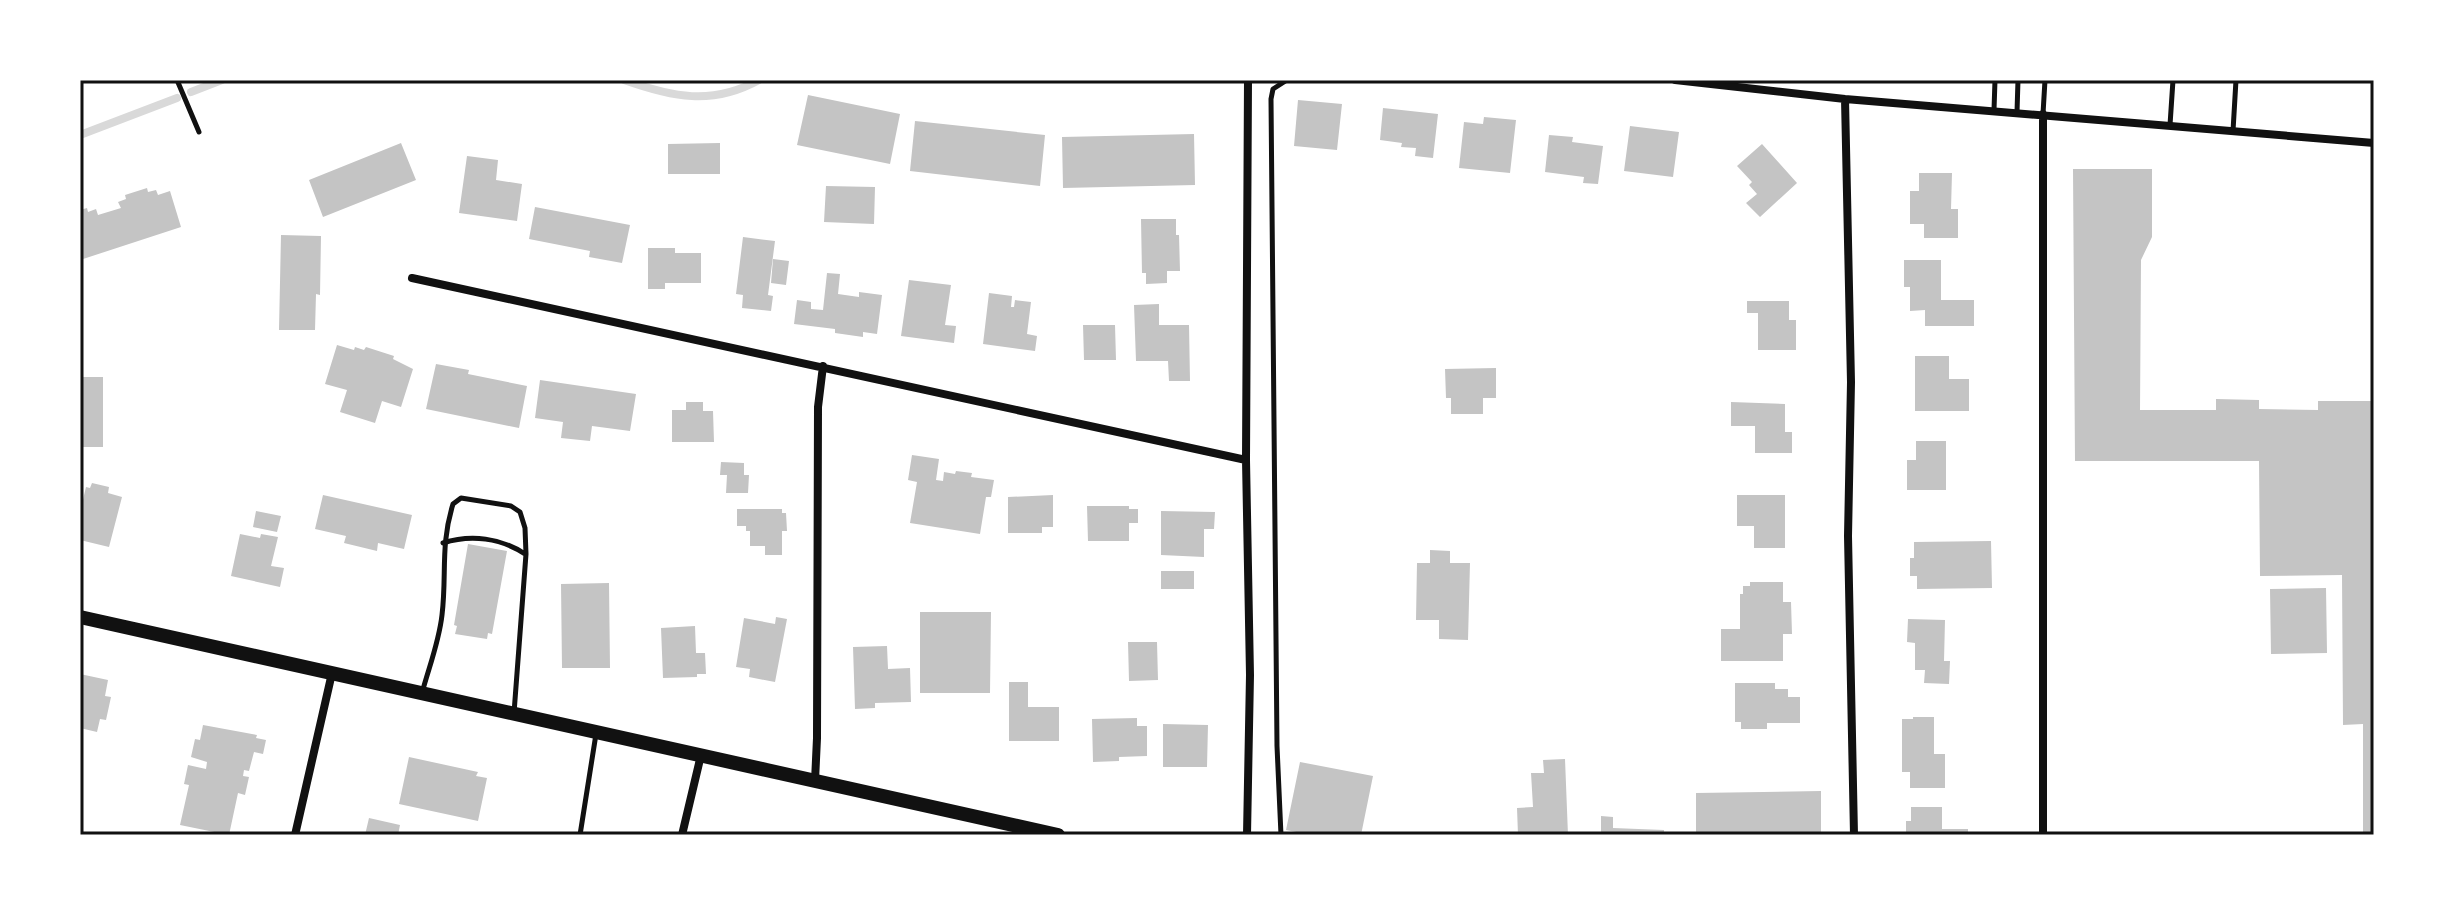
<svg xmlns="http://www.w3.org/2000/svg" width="2454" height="915" font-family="'Titillium Web',sans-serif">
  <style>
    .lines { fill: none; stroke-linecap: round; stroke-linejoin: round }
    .stream { stroke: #d9d9d9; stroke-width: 8 }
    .building { fill: #c4c4c4 }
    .path { stroke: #111; stroke-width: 5 }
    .service { stroke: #111; stroke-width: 5 }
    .minor { stroke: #111; stroke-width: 8 }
    .secondary { stroke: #111; stroke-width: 14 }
    .neatline { fill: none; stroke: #111; stroke-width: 3 }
  </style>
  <rect width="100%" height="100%" fill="#fff"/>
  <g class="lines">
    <path class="stream" d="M624 80C672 97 712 106 759 80
      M191 92 222 80
      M80 135 177 98"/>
  </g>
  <path class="building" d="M808 95 900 114 890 164 797 145Z
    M1298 100 1342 104 1337 150 1294 146Z
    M1383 108 1438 114 1433 158 1415 156 1416 148 1401 147 1402 143 1380 140Z
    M1484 117 1516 120 1510 173 1459 168 1464 122 1483 124Z
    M915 121 1045 135 1040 186 910 171Z
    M1630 126 1679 132 1673 177 1624 171Z
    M1194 134 1195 185 1063 188 1062 137Z
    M1549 135 1573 137 1572 142 1603 146 1598 184 1583 183 1584 177 1545 172Z
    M401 143 416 180 323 217 309 180Z
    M720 143V174H668V144Z
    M1762 144 1797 183 1760 217 1746 203 1757 194 1749 185 1752 182 1737 166Z
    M467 156 498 160 496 180 522 184 517 221 459 213Z
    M2073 169H2152V237L2141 260 2140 410H2216V399L2259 400V409L2318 410V401H2374V835H2363V724L2343 725 2342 575 2260 576 2259 461H2075Z
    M1919 173H1952L1951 209H1958V238H1924V224H1910V191H1919Z
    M826 186 875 187 874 224 824 222Z
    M147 188 148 192 156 190 158 195 170 191 181 227 80 260V210L87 208 88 212 96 209 98 215 121 208 118 202 126 199 125 195Z
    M535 207 630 225 622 263 589 257 590 251 529 239Z
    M1141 219H1176V235H1179L1180 271H1167V283L1146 284V273H1142Z
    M281 235 321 236 320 295 316 294 315 330H279Z
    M743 237 775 241 768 295 773 296 771 311 742 308 743 295 736 294Z
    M648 248H675V253H701V283H665V289H648Z
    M773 259 789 261 786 285 771 283Z
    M1904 260H1941V300H1974V326H1925V310L1910 311V287H1904Z
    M827 273 840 274 838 294 859 297V292L882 295 877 334 863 332V337L835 333V329L794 324 797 300 811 302V309L823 310Z
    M909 280 951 285 945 325 956 326 954 343 901 336Z
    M989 293 1012 296 1011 307H1014L1015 300 1031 302 1027 334 1037 336 1035 351 983 344Z
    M1747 301H1789V320H1796V350H1758V313H1747Z
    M1159 304V325H1189L1190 381H1169L1168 361H1136L1134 305Z
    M1083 325H1115L1116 360H1084Z
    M337 345 354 350 355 347 364 350 366 347 394 356 393 359 413 369 401 407 382 401 375 423 340 412 347 390 325 384Z
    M1915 356H1949V379H1969V411H1915Z
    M436 364 469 370 468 374 527 386 519 428 426 409Z
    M1496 368V398H1483V414H1451V398H1446L1445 369Z
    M80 377H103V447H80Z
    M540 380 636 394 630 431 592 426 590 441 561 438 563 422 535 418Z
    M686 402H703V411H713L714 442H672V410H686Z
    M1731 402 1785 404V432H1792V453H1755V426H1731Z
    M1916 441H1946V490H1907V460H1916Z
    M912 455 939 459 936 480 943 481 944 472 955 474 956 471 972 473 971 477 994 480 991 497H986L980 534 910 523 917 482 908 480Z
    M721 462 744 463V475H749L748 493H726L727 475H720Z
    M92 483 109 487 108 493 122 497 109 547 80 540V512L86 487 90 488Z
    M323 495 412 515 404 549 378 543 377 551 344 543 346 536 315 529Z
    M1053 495V527H1042V533H1008V497Z
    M1737 495H1785V548H1754V526H1737Z
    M1087 506H1129V509H1138V523H1129V541H1088Z
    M737 509H782V513H786L787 531H782V555H765V546H750V531H746V526H737Z
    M256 511 281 516 277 532 253 527Z
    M1161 511 1215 512 1214 529H1204V557L1161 555Z
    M240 534 260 538 261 534 278 537 271 566 284 568 280 587 231 576Z
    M1991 541 1992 588 1917 589V576H1910V558H1914V542Z
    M468 544 507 551 492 634 488 633 487 639 455 634 457 626 454 625Z
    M1430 550 1450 551V563H1470L1468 640 1439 639V620H1416L1417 563H1430Z
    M1161 571H1194V589H1161Z
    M1750 582H1783V602H1791L1792 634H1783V661H1721V629H1740V594H1743V586H1750Z
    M609 583 610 668H562L561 584Z
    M2326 588 2327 653 2271 654 2270 589Z
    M920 612H991L990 693H920Z
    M776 617 787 619 775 682 749 677 750 669 736 667 744 618 775 624Z
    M1908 619 1945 620 1944 661H1950L1949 684 1924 683 1925 670H1915V643L1907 642Z
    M695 626 696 653H705L706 674H697V677L663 678 661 628Z
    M1128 642H1157L1158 680 1129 681Z
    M887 646 888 669 910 668 911 702 875 703V708L855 709 853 647Z
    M80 674 108 680 105 696 111 697 106 720 100 719 97 732 80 728Z
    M1009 682H1028V707H1059V741H1009Z
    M1735 683H1775V689H1788V697H1800V723H1767V729H1741V722H1735Z
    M1913 717H1934V754H1945V788H1910V772H1902V719H1913Z
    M1137 718V726H1147V756L1119 757V761L1093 762 1092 719Z
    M1163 724 1208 725 1207 767H1163Z
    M203 725 257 735 256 738 266 740 263 754 254 752 249 771 244 770 243 776 249 777 245 795 238 793 229 835 180 825 189 785 184 784 188 765 206 769 207 762 191 757 195 739 200 740Z
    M409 757 478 772 476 776 487 778 478 821 399 804Z
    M1565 759 1568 835H1518L1517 808 1533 807 1531 773H1544L1543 760Z
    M1300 762 1373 776 1361 835H1312L1286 830Z
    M1821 791V835H1696V793Z
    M1911 807H1942V829H1968V835L1906 834V821H1911Z
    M1601 816 1613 817V828L1664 830V835H1601Z
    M369 818 400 825 398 835H365Z"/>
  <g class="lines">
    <path class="path" d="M177 80 199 132
      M1281 835 1277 746 1271 99 1273 89 1287 80"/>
    <path class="service" d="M1994 110 1995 80
      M2017 112 2018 80
      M2043 114 2045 80
      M2170 125 2173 80
      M2233 131 2236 80
      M443 543C471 534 501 538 525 554
      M422 693C429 667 439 642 442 615 447 574 440 546 453 504L461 498 511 506 520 512 525 528 526 554 514 713
      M580 835 596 734"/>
    <path class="minor" d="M1675 80 1845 99 2374 143
      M1845 99 1851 382 1848 536 1854 835
      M412 278 1246 460
      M815 781 817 738 818 407 823 366
      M295 835 332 673
      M682 835 701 755
      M1247 835 1250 675 1246 460 1248 80
      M2043 835V114"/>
    <path class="secondary" d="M80 617 1058 835"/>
  </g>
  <rect width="2454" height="915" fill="none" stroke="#ffffff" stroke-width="164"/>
  <rect x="82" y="82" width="2290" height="751" class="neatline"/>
</svg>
